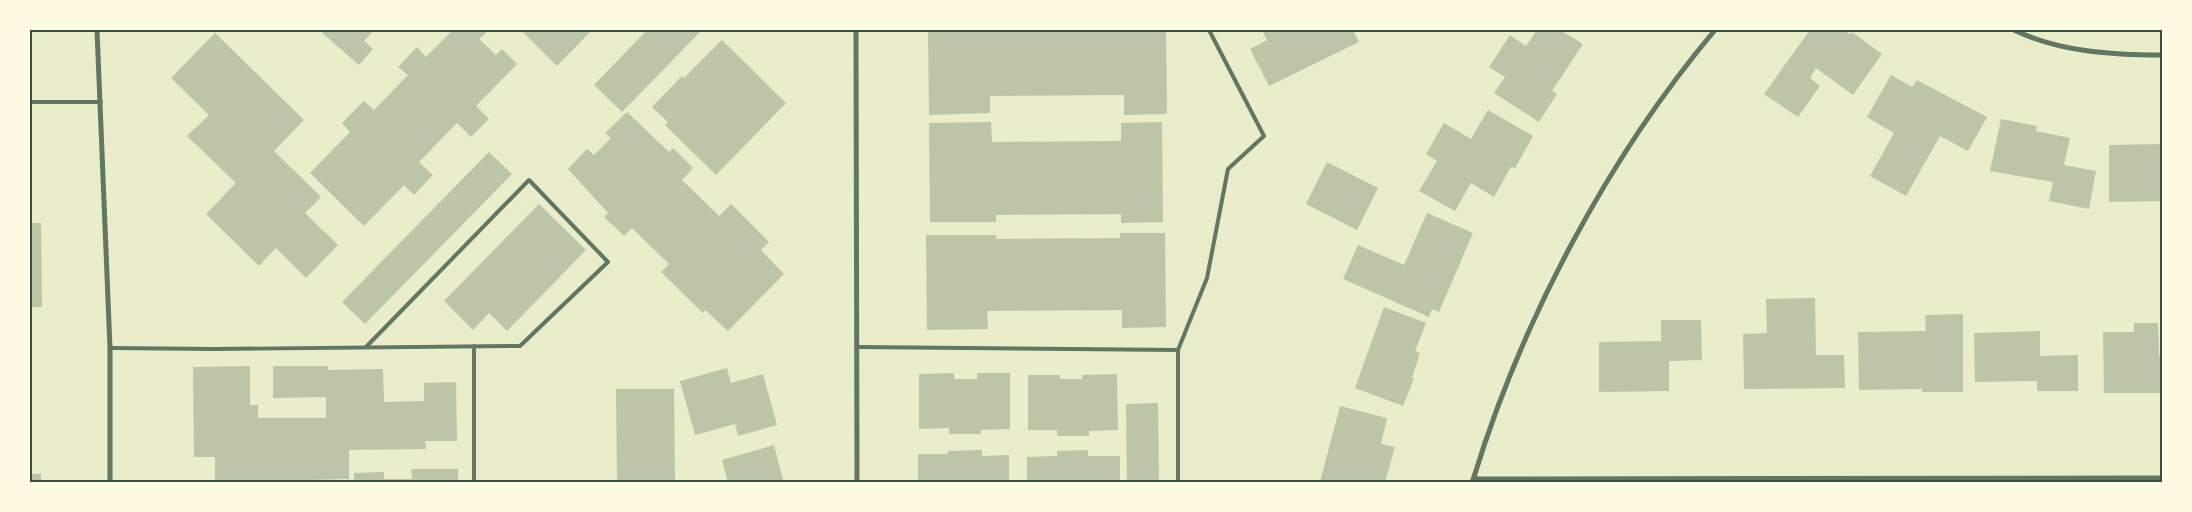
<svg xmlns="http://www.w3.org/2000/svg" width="2192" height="512" font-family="Montserrat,sans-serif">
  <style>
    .building { fill: #bcc5a7 }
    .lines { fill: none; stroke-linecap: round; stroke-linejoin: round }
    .service { stroke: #617663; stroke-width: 4 }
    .minor { stroke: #617663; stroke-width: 5 }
    .neatline { fill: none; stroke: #344e41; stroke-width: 2 }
  </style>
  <rect width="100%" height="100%" fill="#e9edc9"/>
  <path class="building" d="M319 30H374L364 41 373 49 359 65Z
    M453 30H483L486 33 479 39 496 55 502 49 517 64 476 106 489 119 471 137 457 123 419 162 433 175 414 195 404 185 364 226 310 173 350 132 342 123 364 101 374 110 408 75 398 67 417 47 426 57Z
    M521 30H592L557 66Z
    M647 30H702L622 112 594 85Z
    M928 30H1166L1167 114 1124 115V95L990 96V113L929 115Z
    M1262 30H1353L1359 42 1269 86 1250 49 1267 40Z
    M1537 30H1560L1583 44 1552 91 1557 94 1539 122 1494 93 1505 77 1489 67 1510 35 1526 46Z
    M1810 30H1844L1850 34 1852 32 1882 54 1853 95 1816 68 1810 78 1820 86 1798 117 1764 94Z
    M215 33 304 120 274 151 321 197 305 213 338 245 306 278 276 248 259 266 206 214 236 183 187 136 209 115 171 78Z
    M722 40 786 103 716 175 665 125 668 122 652 107 682 76 684 78Z
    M1891 75 1912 87 1917 80 1987 117 1968 151 1940 136 1906 196 1870 176 1894 133 1867 117Z
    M1488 110 1533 136 1515 168 1511 167 1494 197 1471 183 1455 211 1419 191 1437 161 1426 154 1444 123 1471 139Z
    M627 112 669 152 673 148 693 168 682 180 719 216 731 204 769 242 761 250 784 274 728 331 705 310 703 313 661 272 669 264 632 228 624 236 604 217 608 213 568 169 587 149 594 155 611 138 605 133Z
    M2001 119 2037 126 2036 131 2070 138 2064 165 2096 171 2089 209 2049 201 2053 182 1990 171Z
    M991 122 992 142 1121 141V123L1162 122 1163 222 1121 223V214L996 215V222H930L929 123Z
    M2162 144V201L2109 202V145Z
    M489 152 512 174 365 324 342 302Z
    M1327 162 1378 188 1357 230 1306 204Z
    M539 204 586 250 507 331 489 313 473 330 444 301Z
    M1427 213 1473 233 1439 312 1432 309 1429 317 1343 279 1358 245 1404 265Z
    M30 223H41L42 307H30Z
    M1120 233H1165L1166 327 1122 328V310L987 311 988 329 927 330 926 235H996V239L1120 238Z
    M1815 298 1816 355H1844L1845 388 1744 389 1743 334 1767 333 1766 299Z
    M1384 307 1426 323 1415 351 1420 353 1412 378H1414L1403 406 1355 388Z
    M1963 314V392H1922V389L1859 390 1858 332 1926 331 1925 315Z
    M1661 320H1701L1702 360 1669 361V391L1599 392V342L1661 341Z
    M2134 323H2158L2159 356H2162V393H2104L2103 332H2134Z
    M2040 331V356L2078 355V391H2037V381L1975 382 1974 333Z
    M250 366V405H258V418H326V397L273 398V366H328V370L383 369 384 402 424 401V383L456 382 457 441H425L426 449 349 450V479L215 482V457H194L193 367Z
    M727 368 731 383 763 374 777 425 738 436 735 424 695 435 680 381Z
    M954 373V379H977V373H1010V429L981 430V434H949V428L919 429V374Z
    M1117 374 1118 430 1089 431V436H1057V430H1028V375H1060V379H1082V375Z
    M616 389H674L675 482H617Z
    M1158 403 1159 482H1127L1126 404Z
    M1340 406 1387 418 1381 444 1395 447 1385 482H1320Z
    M774 445 783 480 775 482H728L722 460Z
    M982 450V456L1009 455V482H918V454H948V451Z
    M1088 450V456H1120V482H1027V457L1057 456V451Z
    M411 469H458V482H354V473L384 472V479H412Z
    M30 474H41V482H30Z"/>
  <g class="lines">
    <path class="service" d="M30 102H101
      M474 346V482
      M857 347 1178 350 1207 278 1228 169 1264 136 1209 30
      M110 348 216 349 520 346 608 262 529 180 366 347
      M1178 350V482"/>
    <path class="minor" d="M97 30 110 348V482
      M856 30 857 482
      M2014 30C2060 52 2113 55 2162 55
      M1473 479 2162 478
      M1473 480C1521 322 1608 157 1715 30"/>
  </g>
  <rect width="2192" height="512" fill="none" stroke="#fefae0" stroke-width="62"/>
  <rect x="31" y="31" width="2130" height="450" class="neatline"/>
</svg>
